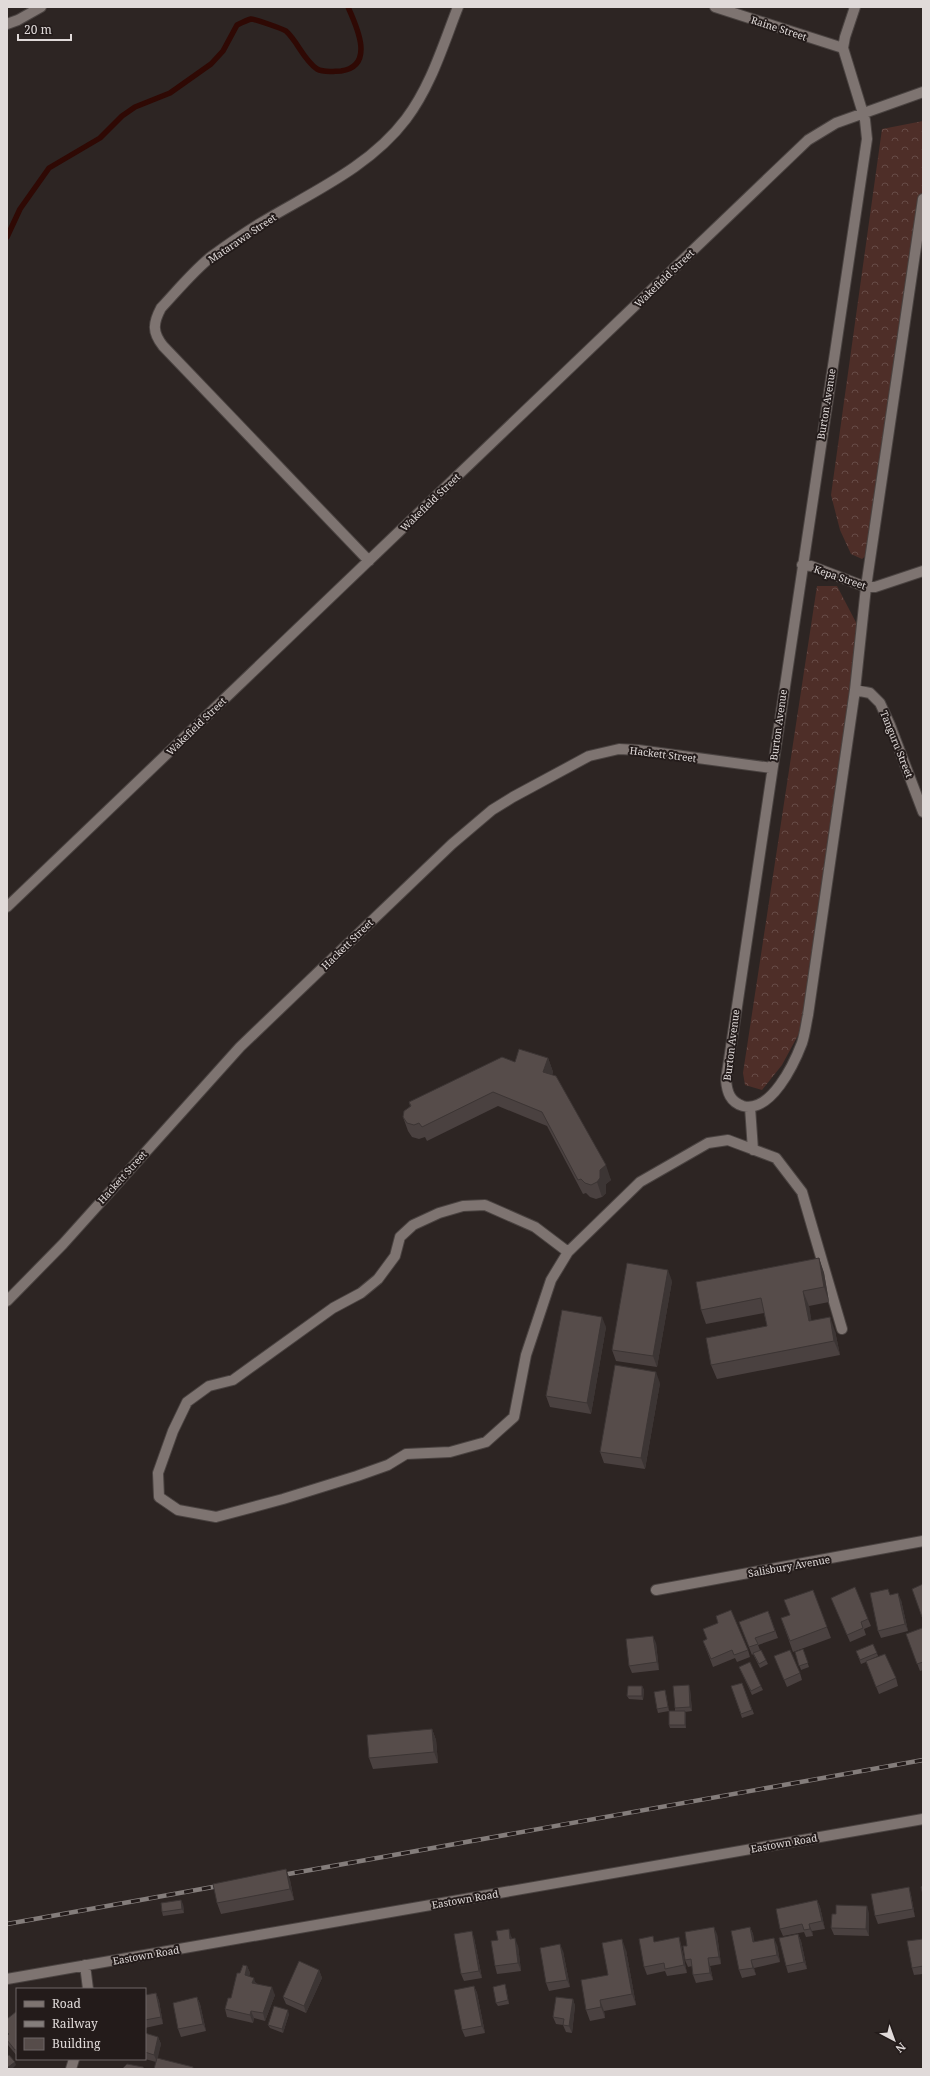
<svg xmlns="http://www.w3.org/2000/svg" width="930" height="2076" font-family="'Noto Serif',serif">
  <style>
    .forest { fill: url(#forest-crowns) }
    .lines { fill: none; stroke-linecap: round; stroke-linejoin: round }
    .stream { stroke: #2f0904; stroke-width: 5.5 }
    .minor-casing { stroke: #4a4341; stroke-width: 12 }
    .minor { stroke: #7e7471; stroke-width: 10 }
    .rail-casing { stroke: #847d7b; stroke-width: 4.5 }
    .rail { stroke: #231b1a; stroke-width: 3; stroke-dasharray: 9; stroke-linecap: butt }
    .wall { fill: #4a4140 }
    .shaded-wall { fill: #3c3534 }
    .building { fill: #564c4a; stroke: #3c3534 }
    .labels { text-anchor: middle; stroke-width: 4; stroke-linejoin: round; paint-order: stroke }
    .street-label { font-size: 10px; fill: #e0dad9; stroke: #231b1a }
  </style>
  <defs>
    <pattern id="forest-crowns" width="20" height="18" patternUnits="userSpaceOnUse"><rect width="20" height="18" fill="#4e2e28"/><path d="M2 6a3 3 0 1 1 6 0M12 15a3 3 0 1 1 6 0" fill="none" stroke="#674c47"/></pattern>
  </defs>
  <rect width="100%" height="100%" fill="#2d2523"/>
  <path class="forest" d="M923 121V215L868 554 862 559 851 554 840 530 831 495 882 129Z
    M817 586H837L861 632 810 1013 782 1065 762 1090 745 1085 743 1073Z"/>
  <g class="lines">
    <path class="stream" d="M7 237 20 209 49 168 100 138 122 116 135 107 170 93 211 64 223 51 237 25C241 23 247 20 251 19 255 19 283 29 286 31 298 42 303 59 317 69 324 73 334 71 341 71 376 66 356 25 348 7"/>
    <g class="minor-casing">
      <path id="minor" d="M715 7 843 48
        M855 7 845 37 843 48 865 120 867 139 726 1080C727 1092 730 1102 743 1106 771 1113 794 1064 802 1043 805 1034 806 1024 808 1015L855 690 866 587 923 199
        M7 24 18 20 41 7
        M369 561 163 346C152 332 153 323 161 308 177 291 193 271 212 256 227 245 243 234 259 224 310 193 369 168 406 119 431 86 443 45 458 7
        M802 565 811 566 866 587H875L923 571
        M855 690 870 693 880 703 890 725 923 812
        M7 907 808 140 836 123 923 92
        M750 1107 753 1150
        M568 1252 535 1227 485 1205 463 1206 439 1213 413 1225 400 1237 395 1256 378 1279 361 1293 333 1308 233 1380 209 1386 187 1402 173 1431 158 1473 159 1497 178 1510 216 1517 283 1499 357 1476 388 1465 406 1454 450 1452 486 1442 514 1417 526 1355 551 1280 568 1252 640 1182 708 1143 728 1140 776 1158 802 1192 842 1329
        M7 1301 63 1244 240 1047 452 844 492 810 513 797 589 756 619 749 638 750 772 768
        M656 1590 923 1541
        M85 1965 88 1989
        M7 1979 923 1819
        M71 2069 74 2059"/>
    </g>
    <use href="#minor" class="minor"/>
    <g class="rail-casing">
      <path id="rail" d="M277 1876 923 1760
        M7 1924 224 1885"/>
    </g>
    <use href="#rail" class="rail"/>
  </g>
  <path class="wall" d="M548 1058 553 1072 552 1075 611 1180 606 1184V1193L602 1197 596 1199 590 1197 586 1193 583 1194 547 1126 498 1106 427 1141 425 1137 419 1139 412 1137 408 1131 403 1117 410 1106 409 1102 515 1062Z
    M819 1258 824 1273 829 1302 809 1306 811 1320 835 1331 840 1355 717 1379 711 1365 767 1326 764 1313 706 1324 701 1310Z
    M672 1281 657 1367 616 1361 612 1350Z
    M606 1327 591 1414 550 1407 546 1396Z
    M660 1383 645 1469 604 1463 600 1452Z
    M813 1590 831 1638 793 1652 781 1618 790 1615Z
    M891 1595 901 1600 908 1631 881 1638 878 1631Z
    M831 1598 868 1619 871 1626 864 1629 866 1635 850 1642Z
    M768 1611 778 1638 758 1645 760 1650 766 1660 768 1664 760 1668 753 1654 752 1655 739 1622Z
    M716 1616 748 1650 750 1657 737 1662 735 1658 713 1667 703 1641 707 1639 703 1629 718 1623Z
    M923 1631V1670L920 1671 906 1634Z
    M656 1643 659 1670 632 1673 629 1666Z
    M803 1649 809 1667 801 1670 795 1652Z
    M856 1651 877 1653 878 1656 871 1659 896 1678 898 1686 879 1694 866 1662 861 1664Z
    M774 1656 800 1673 802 1680 787 1687Z
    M739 1667 761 1686 763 1690 752 1695Z
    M742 1683 754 1714 742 1718 731 1686Z
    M642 1686 644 1690 643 1700 629 1699 627 1696Z
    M690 1689 692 1711 685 1712 686 1715V1728H670L669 1725V1711L658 1713 657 1709 665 1690 666 1694 669 1711H675V1708Z
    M432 1729 436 1740 438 1763 373 1769 369 1758Z
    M286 1869 290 1880 294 1900 221 1914 217 1903Z
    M909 1887 911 1895 915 1917 878 1924 875 1916Z
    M817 1900 820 1907 825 1929 812 1931 813 1936 806 1937 804 1932 783 1936 780 1929Z
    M183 1904 184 1913 163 1916 162 1912Z
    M869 1913V1936L834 1935 831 1928Z
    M750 1927 753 1934 754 1942 777 1945 780 1962 754 1968 756 1975 742 1978 739 1970Z
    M717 1934 721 1964 710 1966 713 1980 696 1983 693 1975 692 1966 688 1967 685 1960 687 1946Z
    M798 1934 801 1941 807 1969 788 1973 786 1966Z
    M511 1936 512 1939 518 1946 521 1971 497 1974 495 1966 498 1940Z
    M679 1937 681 1945 687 1973 667 1976 665 1971 647 1975 644 1967 655 1942Z
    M474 1938 482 1978 464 1981 461 1974Z
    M923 1939V1974L914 1975 912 1968Z
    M626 1950 636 2005 604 2011 605 2018 590 2021 586 2010 608 1975Z
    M563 1951 570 1987 549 1991 546 1983Z
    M247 1966 250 1973 249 1976 256 1983 275 1995 265 2021 254 2018 253 2023 227 2017 225 2009 231 1998 240 1973Z
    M319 1970 322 1978 306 2013 286 2004 283 1997Z
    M505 1984 506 1988 509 2004 498 2006 496 2003Z
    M474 1986 477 1993 485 2033 465 2037 462 2030Z
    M156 1993 159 2001 163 2024 145 2028V1995Z
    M197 1997 200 2004 206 2031 181 2037 178 2029Z
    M573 1999 575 2006 572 2033 566 2032 563 2025 556 2024 553 2017Z
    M17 2011V2056L8 2045 7 2043V2019Z
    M289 2014 283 2033 270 2028 268 2025Z
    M145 2033 158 2037 161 2044 156 2062 145 2059Z"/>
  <path class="shaded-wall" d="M548 1058 553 1072 548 1086 543 1072Z
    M606 1165 611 1180 606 1184V1193L602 1197 597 1182 600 1170Z
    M819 1258 824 1273 829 1302 824 1287Z
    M668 1270 672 1281 657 1367 653 1356Z
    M803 1291 809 1306 814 1335 809 1321Z
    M602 1317 606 1327 591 1414 587 1403Z
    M830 1317 835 1331 840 1355 834 1341Z
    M656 1372 660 1383 645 1469 641 1458Z
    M898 1593 901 1600 908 1631 905 1624Z
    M653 1636 656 1643 659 1670 657 1662Z
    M689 1685 690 1689 692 1711 690 1707Z
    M642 1686 644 1690 643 1700 642 1696Z
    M685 1711 686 1715V1728L685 1725Z
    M432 1729 436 1740 438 1763 434 1752Z
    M286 1869 290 1880 294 1900 290 1889Z
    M909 1887 911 1895 915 1917 913 1909Z
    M181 1900 183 1904 184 1913 182 1909Z
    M817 1900 820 1907 825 1929 822 1921Z
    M867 1906 869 1913V1936L866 1929Z
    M809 1924 812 1931 813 1936 810 1929Z
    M714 1927 717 1934 721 1964 719 1957Z
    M750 1927 753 1934 756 1949 753 1942Z
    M509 1929 511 1936 513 1946 510 1939Z
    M472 1931 474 1938 482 1978 479 1971Z
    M798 1934 801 1941 807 1969 804 1962Z
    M679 1937 681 1945 687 1973 684 1965Z
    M515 1938 518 1946 521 1971 518 1963Z
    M774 1938 777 1945 780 1962 777 1955Z
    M622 1939 626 1950 636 2005 632 1994Z
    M560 1944 563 1951 570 1987 567 1980Z
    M708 1958 710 1966 713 1980 710 1973Z
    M751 1960 754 1968 756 1975 753 1968Z
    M247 1966 250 1973 248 1983 245 1975Z
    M319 1970 322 1978 306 2013 304 2006Z
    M254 1978 256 1985 252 1983Z
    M474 1986 477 1993 485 2033 482 2026Z
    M272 1987 275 1995 265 2021 263 2013Z
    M156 1993 159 2001 163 2024 161 2017Z
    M197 1997 200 2004 206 2031 203 2024Z
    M573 1999 575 2006 572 2033 569 2026Z
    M600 2000 604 2011 605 2018 601 2007Z
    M288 2010 289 2014 283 2033 282 2029Z
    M251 2011 254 2018 253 2023 250 2015Z
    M158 2037 161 2044 157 2062 154 2055Z
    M17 2048V2056L15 2050Z
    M15 2062 16 2065 12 2069H7V2068Z"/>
  <path class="building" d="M519 1049 548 1058 543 1072 556 1076 606 1165 600 1170V1178L597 1182 591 1185 585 1183 581 1179 578 1180 542 1112 493 1092 422 1127 419 1123 414 1125 407 1123 403 1117 404 1111 411 1106 409 1102 502 1057 515 1062Z
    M819 1258 824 1287 803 1291 809 1321 830 1317 834 1341 711 1365 706 1338 767 1326 761 1298 701 1310 696 1282Z
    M627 1263 668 1270 653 1356 612 1350Z
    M562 1310 602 1317 587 1403 546 1396Z
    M615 1365 656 1372 641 1458 600 1452Z
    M923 1584V1617H922L912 1589Z
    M855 1587 868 1619 861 1622 863 1628 847 1635 831 1598Z
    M888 1589 890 1595 898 1593 905 1624 878 1631 870 1593Z
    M813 1590 827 1627 790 1641 781 1618 790 1615 784 1600Z
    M731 1610 748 1650 734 1655 732 1650 711 1659 703 1641 707 1639 703 1629 718 1623 716 1616Z
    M768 1611 775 1631 755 1638 758 1644 749 1647 739 1622Z
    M922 1628 923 1631V1662L917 1664 906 1634Z
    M653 1636 657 1662 629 1666 626 1639Z
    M873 1644 877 1653 860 1660 856 1651Z
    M803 1649 808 1663 799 1666 795 1652Z
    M761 1650 766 1660 759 1664 753 1653Z
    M790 1650 800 1673 784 1680 774 1656Z
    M885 1654 896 1678 876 1687 866 1661Z
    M750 1662 761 1686 751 1691 739 1667Z
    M742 1683 752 1710 741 1714 731 1686Z
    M689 1685 690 1707 675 1708 673 1686Z
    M628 1686H642V1696H627Z
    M665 1690 668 1707 657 1709 654 1692Z
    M669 1711H685V1725H669Z
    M432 1729 434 1752 369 1758 367 1735Z
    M286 1869 290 1889 217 1903 213 1884Z
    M923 1886V1895L921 1887Z
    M909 1887 913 1909 875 1916 871 1894Z
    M181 1900 182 1909 162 1912 161 1903Z
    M817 1900 822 1921 809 1924 810 1929 804 1930 802 1924 780 1929 776 1909Z
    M836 1905 867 1906 866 1929 831 1928 832 1914H836Z
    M714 1927 719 1957 708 1958 710 1973 693 1975 691 1959 685 1960 683 1946H687L685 1932Z
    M750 1927 753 1942 774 1938 777 1955 751 1960 753 1968 739 1970 731 1931Z
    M509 1929 510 1939 515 1938 518 1963 495 1966 491 1941 498 1940 496 1931Z
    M472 1931 479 1971 461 1974 454 1934Z
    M798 1934 804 1962 786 1966 779 1938Z
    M653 1936 654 1942 679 1937 684 1965 665 1969 664 1963 644 1967 639 1939Z
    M622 1939 632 1994 600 2000 601 2007 586 2010 581 1980 608 1975 602 1943Z
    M923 1939V1966L912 1968 907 1941Z
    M560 1944 567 1980 546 1983 540 1948Z
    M299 1961 319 1970 304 2006 283 1997Z
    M243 1965 247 1966 245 1975 254 1978 252 1983 272 1987 263 2013 251 2011 250 2015 225 2009 228 1998H231L237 1973H240Z
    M505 1984 508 2000 496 2003 493 1987Z
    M474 1986 482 2026 462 2030 454 1990Z
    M156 1993 161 2017 145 2020V1995Z
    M197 1997 203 2024 178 2029 173 2003Z
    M556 1997 573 1999 569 2026 563 2025 564 2019 553 2017Z
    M274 2006 288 2010 282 2029 268 2025Z
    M17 2011V2048L15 2050 7 2040V2036L9 2034 7 2032V2019Z
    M145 2033 158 2037 154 2055 145 2052Z
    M9 2055 15 2062 7 2068V2056Z
    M157 2058 193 2067V2069H154Z
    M127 2064 143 2067 145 2069H122Z"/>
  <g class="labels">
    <g class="street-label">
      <text transform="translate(779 28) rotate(18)" y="4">Raine Street</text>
      <text transform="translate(242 238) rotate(-34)" y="4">Matarawa Street</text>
      <text transform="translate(664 278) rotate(-44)" y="4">Wakefield Street</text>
      <text transform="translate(826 404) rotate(-81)" y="4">Burton Avenue</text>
      <text transform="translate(430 502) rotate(-44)" y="4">Wakefield Street</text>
      <text transform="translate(840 577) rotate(19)" y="4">Kepa Street</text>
      <text transform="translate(778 725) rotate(-82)" y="4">Burton Avenue</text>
      <text transform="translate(196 726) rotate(-44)" y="4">Wakefield Street</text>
      <text transform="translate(897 744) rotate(68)" y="4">Tanguru Street</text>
      <text transform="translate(663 754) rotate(7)" y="4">Hackett Street</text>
      <text transform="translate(347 944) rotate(-44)" y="4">Hackett Street</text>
      <text transform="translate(731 1045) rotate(-83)" y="4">Burton Avenue</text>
      <text transform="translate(122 1177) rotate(-48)" y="4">Hackett Street</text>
      <text transform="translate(789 1566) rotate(-10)" y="4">Salisbury Avenue</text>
      <text transform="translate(784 1843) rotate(-10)" y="4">Eastown Road</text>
      <text transform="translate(465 1899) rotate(-10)" y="4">Eastown Road</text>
      <text transform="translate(146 1955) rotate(-10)" y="4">Eastown Road</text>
    </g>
  </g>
  <rect width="930" height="2076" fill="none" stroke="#e0dad9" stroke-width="16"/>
  <rect x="16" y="1988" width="130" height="72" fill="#231b1a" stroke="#6f6766"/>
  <rect x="24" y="2001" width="20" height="6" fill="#7e7471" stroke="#6f6766"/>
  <text x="52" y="2008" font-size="12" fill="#e0dad9">Road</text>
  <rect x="24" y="2021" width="20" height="6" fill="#847d7b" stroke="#6f6766"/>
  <text x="52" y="2028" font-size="12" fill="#e0dad9">Railway</text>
  <rect x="24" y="2038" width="20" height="12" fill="#564c4a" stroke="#6f6766"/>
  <text x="52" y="2048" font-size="12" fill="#e0dad9">Building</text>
  <g transform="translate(894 2040) rotate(139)" stroke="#231b1a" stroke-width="3" paint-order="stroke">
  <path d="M0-3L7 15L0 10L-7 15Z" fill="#e0dad9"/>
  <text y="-6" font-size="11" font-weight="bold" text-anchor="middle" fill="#e0dad9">N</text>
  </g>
  <path d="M18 34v6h53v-6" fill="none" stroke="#e0dad9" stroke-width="2"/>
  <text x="24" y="34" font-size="12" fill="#e0dad9" stroke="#231b1a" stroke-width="3" paint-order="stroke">20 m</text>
</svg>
